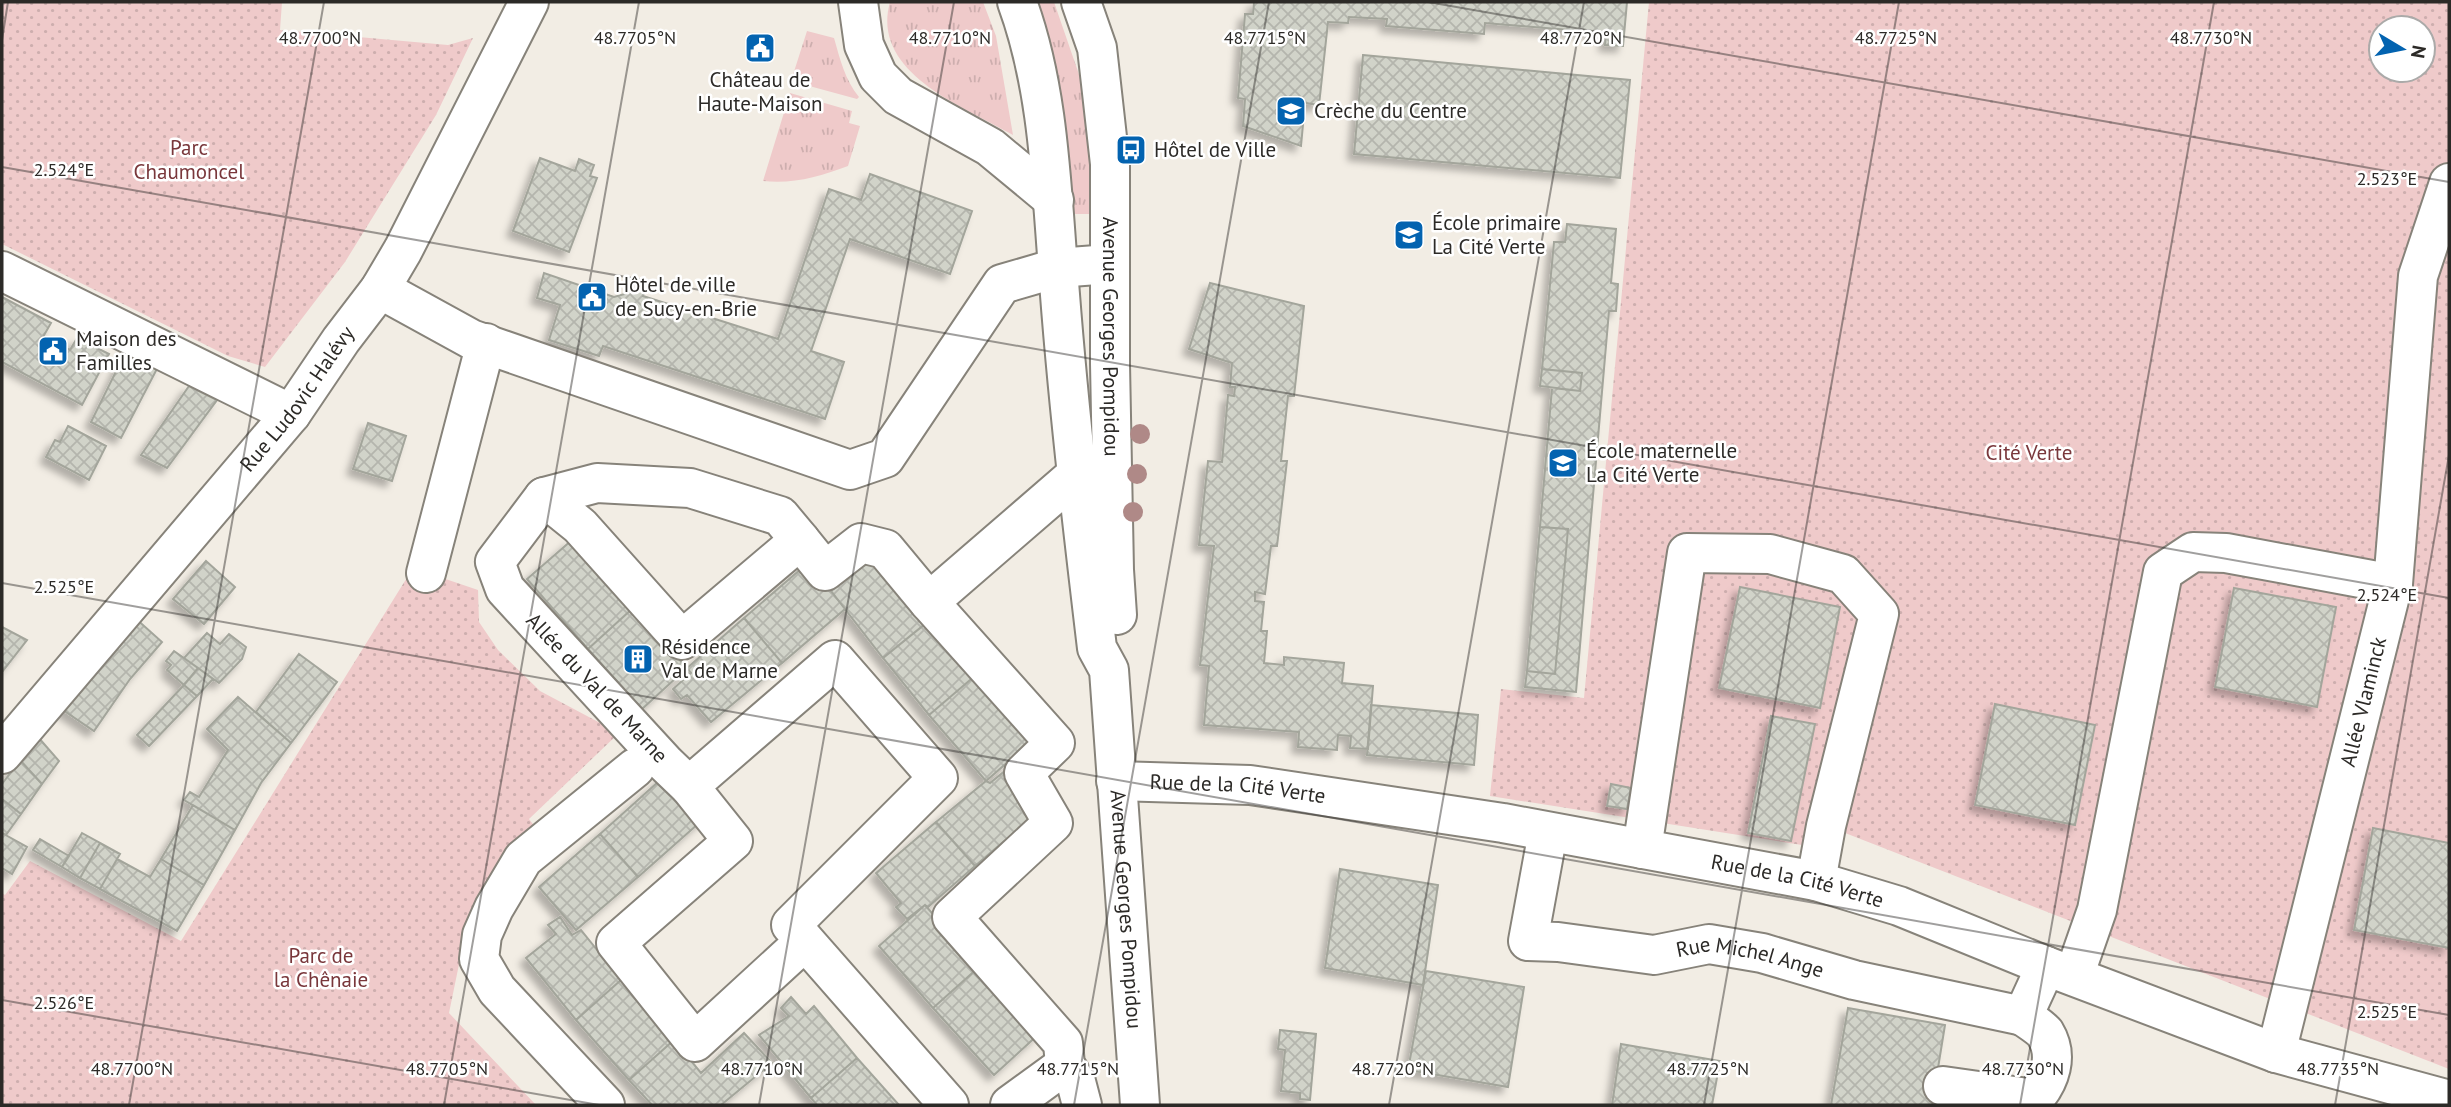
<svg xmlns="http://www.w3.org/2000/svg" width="2451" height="1107" font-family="'PT Sans',sans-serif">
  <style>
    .grass { fill: url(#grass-tufts) }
    .park { fill: url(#park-dots); fill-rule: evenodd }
    .building { fill: url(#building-cross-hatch); stroke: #a3a59b; stroke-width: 2; filter: url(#shadow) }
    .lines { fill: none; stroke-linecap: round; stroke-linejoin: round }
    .minor-casing { stroke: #87837a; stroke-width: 42 }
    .minor { stroke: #fff; stroke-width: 38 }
    .tree { fill: #af8987 }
    .ticks { fill: none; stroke: #2c2a27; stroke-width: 2; stroke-opacity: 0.45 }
    .labels { text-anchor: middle; stroke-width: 5; stroke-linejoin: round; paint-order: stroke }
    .poi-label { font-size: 21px; fill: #2c2a27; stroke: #fff; text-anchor: start }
    .park-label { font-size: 21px; fill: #79373b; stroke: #fff }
    .street-label { font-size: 21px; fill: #2c2a27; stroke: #fff }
    .ticks-label { font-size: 18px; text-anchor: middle; fill: #2c2a27; stroke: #fff; stroke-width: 5; stroke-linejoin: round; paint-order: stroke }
  </style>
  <defs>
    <pattern id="grass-tufts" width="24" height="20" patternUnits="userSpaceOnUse" patternTransform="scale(1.75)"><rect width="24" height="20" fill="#efcaca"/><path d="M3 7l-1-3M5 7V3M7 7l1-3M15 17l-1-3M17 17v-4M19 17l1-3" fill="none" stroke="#cdaeae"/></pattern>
    <pattern id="park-dots" width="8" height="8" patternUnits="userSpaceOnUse" patternTransform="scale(1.75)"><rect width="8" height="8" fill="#efcaca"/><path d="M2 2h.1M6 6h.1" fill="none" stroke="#cdaeae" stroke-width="1.8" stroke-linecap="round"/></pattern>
    <pattern id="building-cross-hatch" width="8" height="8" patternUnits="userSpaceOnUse" patternTransform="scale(1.75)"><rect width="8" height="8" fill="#d1d3c9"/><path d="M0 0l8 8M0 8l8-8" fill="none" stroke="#b4b5ad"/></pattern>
    <filter id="shadow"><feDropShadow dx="-6" dy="6" stdDeviation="3.5" flood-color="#0004"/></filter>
  </defs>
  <rect width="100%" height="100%" fill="#f2ede4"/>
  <path class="grass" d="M890 2H983L996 36 1013 135C964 107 870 73 890 2Z
    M1030 2H1054L1094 118 1101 214H1068Z
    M807 31 834 38C840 59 845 80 859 97L857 99 791 81Z
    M790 93 852 111 849 123 860 126 848 166C819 177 794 184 763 181Z"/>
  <path class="park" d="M2 2H282L280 30 448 45 473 38 436 115 345 262 265 367 228 356 2 244Z
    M1649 2H2449V1069L1840 831 1821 848 1490 796 1501 689 1584 698ZM2381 28H2423V70H2381Z
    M413 568 478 590 479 622 498 650 540 691 619 733 529 819 548 844 464 940 449 1013 536 1105H2V893L5 895 30 861 181 941Z"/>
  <path class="building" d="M1254 2H1627L1623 46 1605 45 1606 33 1485 23 1484 34 1386 26 1387 19 1349 17 1348 23 1328 22 1319 105 1305 103 1301 146 1243 126 1245 99 1238 98 1245 14H1253Z
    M1363 55 1630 80 1620 178 1354 154Z
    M540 158 575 171 579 159 594 165 590 176 597 178 569 252 513 231Z
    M870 174 972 211 950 274 850 239 811 351 844 362 825 419 603 346 599 356 549 340 560 305 537 298 544 273 614 297 646 288 643 296 778 339 829 189 861 200Z
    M1567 224 1616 229 1611 283 1618 284 1616 311H1609L1576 692 1525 687 1527 671 1555 674 1568 529 1540 527 1552 388 1580 391 1582 373 1542 369 1554 242H1565Z
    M1210 283 1304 306 1294 396H1288L1281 461H1287L1277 546H1271L1265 594 1255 592V601L1264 602 1261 631H1267L1264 663 1284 665V657L1344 663 1342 683 1373 686 1368 749 1350 748 1351 736 1338 735 1337 750 1298 747 1299 732 1204 725 1209 666 1200 665 1214 546 1199 545 1208 461 1222 462 1228 395 1234 396 1235 387H1230L1232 363 1189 349Z
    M2 297 51 323 43 337 70 350 77 338 109 354 82 405 2 362Z
    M127 349 159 365 121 438 91 422Z
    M1542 369 1582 373 1580 391 1540 386Z
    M189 386 217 400 167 468 141 455Z
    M368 423 406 436 392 481 353 469Z
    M68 426 106 446 89 480 46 457 55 440 60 442Z
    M1540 527 1568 529 1555 674 1527 671Z
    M572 540 633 608 588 649 527 579Z
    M879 553 930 620 883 658 831 591Z
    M206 561 235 587 204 624 173 599Z
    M809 562 845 609 782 663 744 618Z
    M1740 587 1840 607 1820 708 1719 688Z
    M2234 588 2336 607 2317 707 2215 687Z
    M633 608 687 668 642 709 588 649Z
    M134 617 162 642 130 679 94 731 60 708Z
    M744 618 782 663 711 722 687 695 681 699 673 689 691 673 687 668Z
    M930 620 976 675 929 715 883 658Z
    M2 627 27 640 2 672Z
    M207 633 220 644 229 634 246 647 242 659 219 683 184 658Z
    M174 651 198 668 184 685 167 670 171 665 166 661Z
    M299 654 337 682 291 743 256 712Z
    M198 668 213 679 197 696 184 685Z
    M976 675 1033 740 986 781 929 715Z
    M184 685 197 696 149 746 137 735Z
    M238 697 291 743 261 783 235 830 184 800 190 792 199 797 228 750 207 729Z
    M1995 704 2095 725 2075 825 1975 805Z
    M1371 705 1478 715 1474 765 1367 755Z
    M1771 716 1815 724 1791 841 1748 833Z
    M38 737 59 761 42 784 20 760Z
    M20 760 42 784 21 814 2 799V784Z
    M1006 770 1038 812 975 866 936 822 986 781 990 783Z
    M668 773 707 816 638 877 600 834Z
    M1611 784 1631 788 1627 809 1607 806Z
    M2 799 21 814 6 835 2 833Z
    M193 805 235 830 204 885 161 859Z
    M936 822 975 866 928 907 925 905 907 919 896 907 901 903 876 873Z
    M2373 828 2449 843V948L2354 930Z
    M2 833 27 847 12 874 2 868Z
    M82 833 100 843 80 878 62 867Z
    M600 834 638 877 576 930 539 887Z
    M40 839 69 856 62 867 33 850Z
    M100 843 120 854 100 889 80 878Z
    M117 859 150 877 161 859 204 885 177 931 100 889Z
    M1340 869 1438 885 1423 985 1325 968Z
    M925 905 979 967 933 1008 879 946Z
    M560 917 572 935 581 930 621 980 576 1020 526 958 556 934 548 925Z
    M979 967 1039 1034 994 1075 933 1008Z
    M1426 971 1524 987 1508 1087 1408 1070Z
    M621 980 674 1040 629 1080 576 1020Z
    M791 997 806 1014 814 1006 857 1058 811 1098 759 1035 789 1016 781 1008Z
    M1848 1008 1945 1025 1932 1105H1831Z
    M1280 1030 1316 1034 1310 1100 1300 1099V1093L1281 1091 1285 1050 1278 1049Z
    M744 1033 772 1063 721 1105H652L629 1080 674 1040 701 1073Z
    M1621 1044 1720 1061 1712 1105H1612Z
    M857 1058 899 1105H817L811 1098Z"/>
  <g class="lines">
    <g class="minor-casing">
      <g id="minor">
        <path d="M858 2 864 45 878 76 898 96 990 147 1054 200"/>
        <path id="s1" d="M1017 2C1048 86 1051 180 1058 268 1067 395 1082 522 1097 648L1109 670 1140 1105"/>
        <path id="s2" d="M1081 2 1097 48 1110 164V364L1114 570 1117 615"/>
        <path d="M2 271 291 414"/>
        <path d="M380 289 471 339 850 470 885 458 1002 284 1057 268 1110 264"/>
        <path d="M1076 475 929 602 1055 743 1024 773 1053 823 952 917 1063 1043 1065 1065 1076 1082 1082 1105"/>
        <path d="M544 497 597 483 690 488 780 516 800 540"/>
        <path d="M426 573 486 343"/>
        <path id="s3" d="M2 754 291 414 341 340 380 289 403 250 529 2"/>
        <path id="s4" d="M1116 781 1250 785 1503 823 1816 881 1899 906 2046 966 2276 1053 2449 1100"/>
        <path d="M689 786 666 764 505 589 495 562 544 497 580 526 682 640 800 540 825 571 861 543 885 549 929 602"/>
        <path id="s5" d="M1548 832 1528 941 1558 942 1654 955 1709 944 1762 953 1854 980 2023 1016 2046 966"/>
        <path d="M1642 849 1687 553 1770 554 1843 574 1879 614 1826 826 1816 881"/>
        <path d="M805 941 695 1042 616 943 733 841 689 786 835 660 938 778 791 925 949 1105"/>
        <path d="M2074 976 2097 910 2163 572 2193 552 2226 553 2393 584"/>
        <path id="s6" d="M2276 1053 2393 584 2418 276 2449 183"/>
        <path d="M1943 1086 2034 1099C2050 1081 2059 1056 2045 1033 2040 1027 2030 1021 2023 1016"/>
        <path d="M605 1105 497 990 479 959 482 935 494 908 523 859 635 768"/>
        <path d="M1010 1105 1065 1065"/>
      </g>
    </g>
    <use href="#minor" class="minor"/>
  </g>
  <g class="tree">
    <circle cx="1140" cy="434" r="10"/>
    <circle cx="1137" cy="474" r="10"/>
    <circle cx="1133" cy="512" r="10"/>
  </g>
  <path class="ticks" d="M1428 2 2449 182M2 40 8 2M2 167 2449 598M2 583 2449 1015M2 1000 599 1105M129 1105 324 2M444 1105 639 2M759 1105 954 2M1074 1105 1269 2M1389 1105 1584 2M1704 1105 1899 2M2020 1105 2214 2M2335 1105 2449 455"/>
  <defs>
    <g id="civic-square" transform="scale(1.575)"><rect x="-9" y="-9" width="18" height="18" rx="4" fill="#0363b0" stroke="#fff"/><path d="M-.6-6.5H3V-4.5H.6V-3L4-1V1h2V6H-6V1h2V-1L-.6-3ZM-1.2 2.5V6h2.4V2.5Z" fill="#fff"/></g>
    <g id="school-square" transform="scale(1.575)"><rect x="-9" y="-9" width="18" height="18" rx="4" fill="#0363b0" stroke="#fff"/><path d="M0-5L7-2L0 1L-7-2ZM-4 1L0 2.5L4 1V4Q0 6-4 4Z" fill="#fff"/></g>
    <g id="bus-square" transform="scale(1.575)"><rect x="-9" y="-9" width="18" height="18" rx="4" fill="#0363b0" stroke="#fff"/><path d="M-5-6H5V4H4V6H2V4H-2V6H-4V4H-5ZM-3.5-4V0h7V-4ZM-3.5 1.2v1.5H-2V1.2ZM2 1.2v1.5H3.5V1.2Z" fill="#fff"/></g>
    <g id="building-square" transform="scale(1.575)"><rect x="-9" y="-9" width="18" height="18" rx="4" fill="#0363b0" stroke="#fff"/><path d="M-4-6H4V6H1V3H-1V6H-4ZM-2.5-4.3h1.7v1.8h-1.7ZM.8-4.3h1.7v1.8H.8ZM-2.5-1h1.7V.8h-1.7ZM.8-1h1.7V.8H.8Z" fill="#fff"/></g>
  </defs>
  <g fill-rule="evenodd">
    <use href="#civic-square" x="760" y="48"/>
    <use href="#school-square" x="1291" y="111"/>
    <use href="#bus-square" x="1131" y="150"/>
    <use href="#school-square" x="1409" y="235"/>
    <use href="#civic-square" x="592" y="297"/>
    <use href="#civic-square" x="53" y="351"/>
    <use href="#school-square" x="1563" y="463"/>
    <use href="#building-square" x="638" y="659"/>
  </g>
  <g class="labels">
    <g class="poi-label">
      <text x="760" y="87" text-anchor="middle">Château de<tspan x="760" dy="24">Haute-Maison</tspan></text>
      <text x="1314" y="118">Crèche du Centre</text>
      <text x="1154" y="157">Hôtel de Ville</text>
      <text x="1432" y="230">École primaire<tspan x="1432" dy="24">La Cité Verte</tspan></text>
      <text x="615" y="292">Hôtel de ville<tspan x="615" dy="24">de Sucy-en-Brie</tspan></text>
      <text x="76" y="346">Maison des<tspan x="76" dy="24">Familles</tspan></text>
      <text x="1586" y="458">École maternelle<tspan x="1586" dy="24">La Cité Verte</tspan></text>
      <text x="661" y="654">Résidence<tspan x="661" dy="24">Val de Marne</tspan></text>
    </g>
    <g class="park-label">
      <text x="189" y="155">Parc<tspan x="189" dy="24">Chaumoncel</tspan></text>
      <text x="2029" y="460">Cité Verte</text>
      <text x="321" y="963">Parc de<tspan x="321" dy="24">la Chênaie</tspan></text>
    </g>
    <g class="street-label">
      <text dy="7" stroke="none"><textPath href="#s2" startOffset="338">Avenue Georges Pompidou</textPath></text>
      <text dy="7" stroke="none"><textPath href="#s3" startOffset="462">Rue Ludovic Halévy</textPath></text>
      <text transform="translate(597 688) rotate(47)" y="7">Allée du Val de Marne</text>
      <text dy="7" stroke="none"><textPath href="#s6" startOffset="362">Allée Vlaminck</textPath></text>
      <text dy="7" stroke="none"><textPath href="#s4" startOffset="122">Rue de la Cité Verte</textPath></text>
      <text dy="7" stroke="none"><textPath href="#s4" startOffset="690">Rue de la Cité Verte</textPath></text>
      <text dy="7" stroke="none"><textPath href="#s1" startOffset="917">Avenue Georges Pompidou</textPath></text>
      <text dy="7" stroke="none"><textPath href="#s5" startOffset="336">Rue Michel Ange</textPath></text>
    </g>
  </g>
  <g class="ticks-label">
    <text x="320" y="44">48.7700°N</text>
    <text x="635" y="44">48.7705°N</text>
    <text x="950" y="44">48.7710°N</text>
    <text x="1265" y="44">48.7715°N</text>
    <text x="1581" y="44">48.7720°N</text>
    <text x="1896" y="44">48.7725°N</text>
    <text x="2211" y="44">48.7730°N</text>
    <text x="64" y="176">2.524°E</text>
    <text x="2387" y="185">2.523°E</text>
    <text x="64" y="593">2.525°E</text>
    <text x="2387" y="601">2.524°E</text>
    <text x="64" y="1009">2.526°E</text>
    <text x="2387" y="1018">2.525°E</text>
    <text x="132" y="1075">48.7700°N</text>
    <text x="447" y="1075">48.7705°N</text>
    <text x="762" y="1075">48.7710°N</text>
    <text x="1078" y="1075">48.7715°N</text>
    <text x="1393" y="1075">48.7720°N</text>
    <text x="1708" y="1075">48.7725°N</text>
    <text x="2023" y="1075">48.7730°N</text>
    <text x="2338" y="1075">48.7735°N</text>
  </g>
  <rect width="2451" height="1107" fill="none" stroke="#2c2a27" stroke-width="7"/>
  <g transform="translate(2402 49) rotate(100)"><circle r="33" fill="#ffffff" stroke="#abaaa9" stroke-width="2"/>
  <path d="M0-5L12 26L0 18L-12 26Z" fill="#0363b0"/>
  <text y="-10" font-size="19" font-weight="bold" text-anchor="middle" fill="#2c2a27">N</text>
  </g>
</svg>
